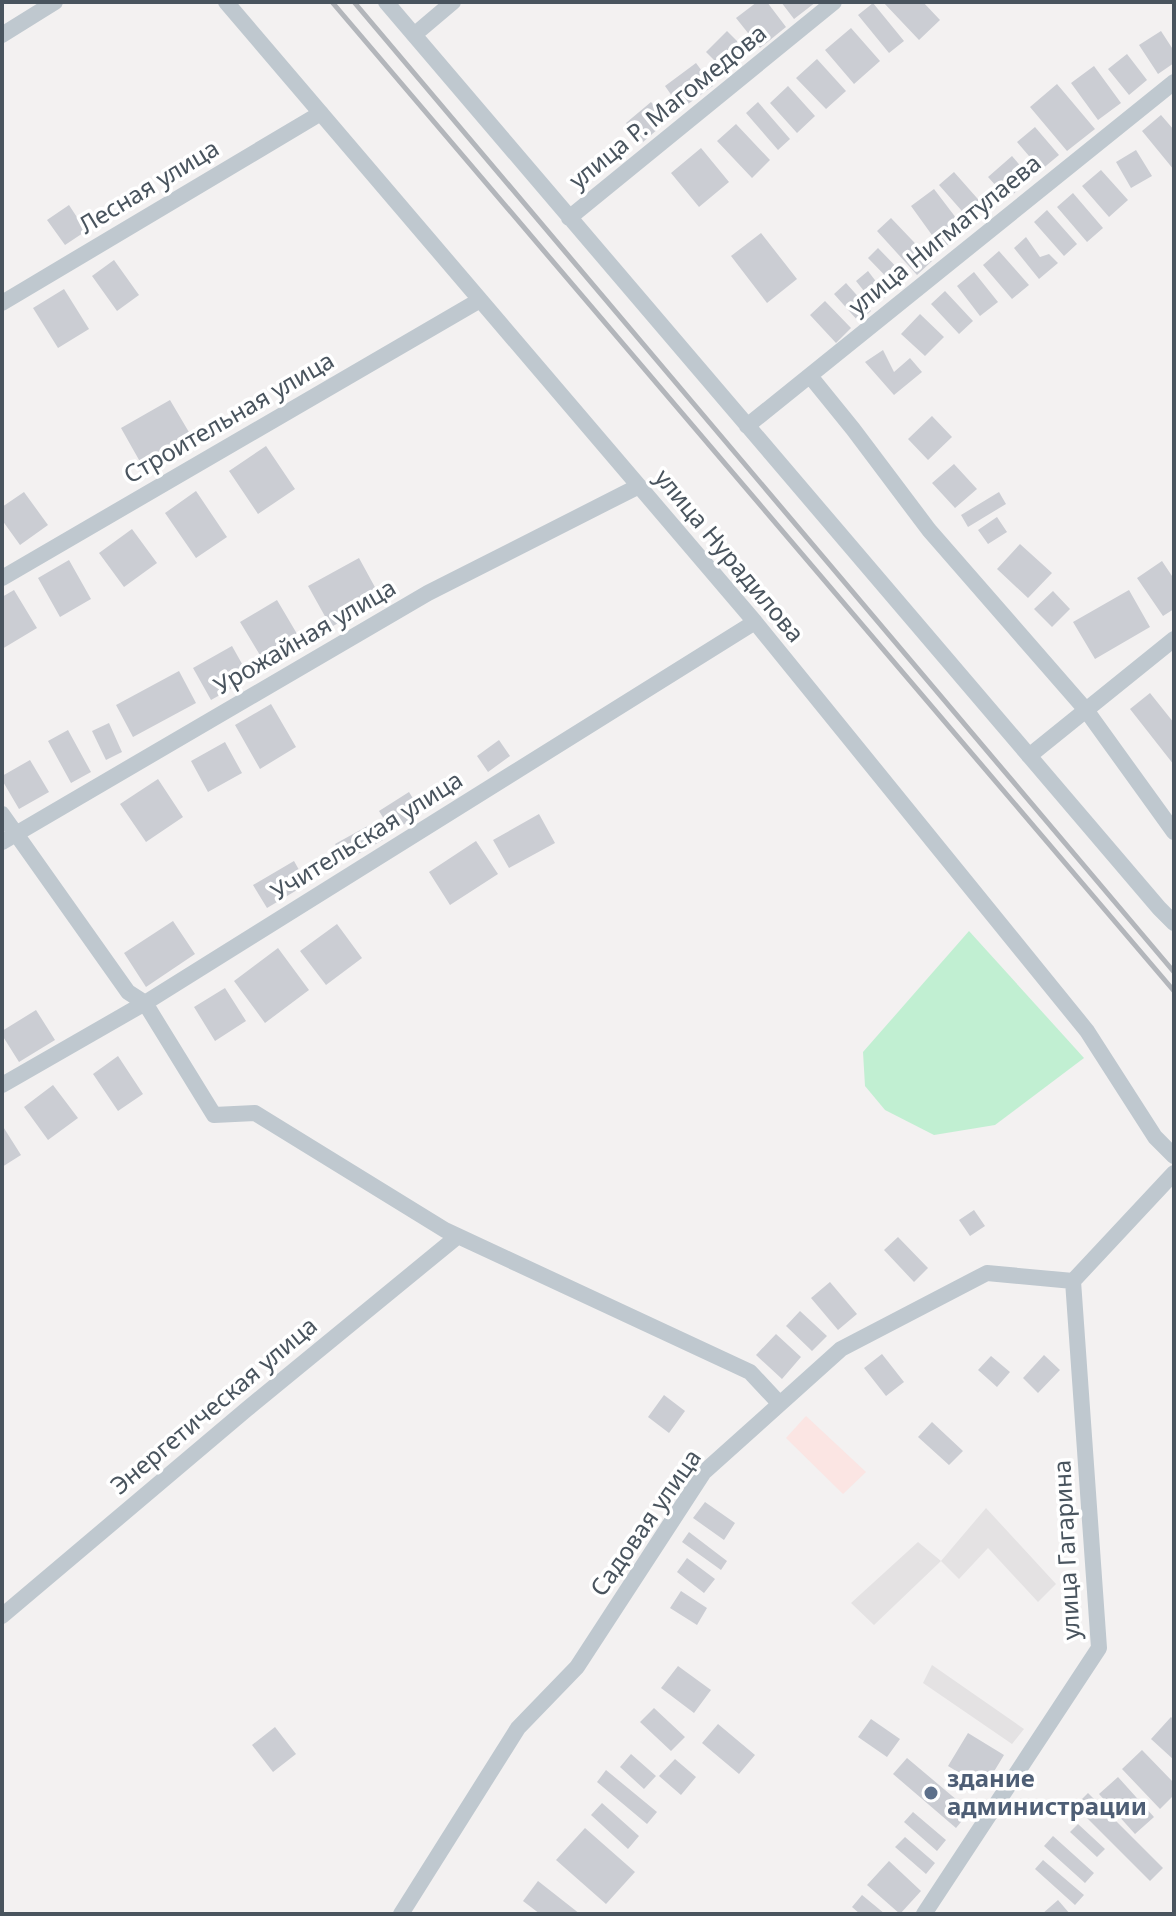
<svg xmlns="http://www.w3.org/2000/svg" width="1176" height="1916" font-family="'Noto Sans',sans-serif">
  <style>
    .education { fill: #e4e2e3 }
    .medical { fill: #fbe5e3 }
    .green { fill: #c1efd2 }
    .building { fill: #cbcdd3 }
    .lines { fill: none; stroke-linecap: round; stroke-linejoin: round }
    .street { stroke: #bfc8cf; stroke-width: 16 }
    .rail { stroke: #b3b6bb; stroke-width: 5 }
    .service-dot { fill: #5c6f8a; stroke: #fff; stroke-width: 3 }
    .labels { text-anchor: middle; stroke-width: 7; stroke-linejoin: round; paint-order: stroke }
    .street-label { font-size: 24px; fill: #49545e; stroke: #fff }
    .service-label { font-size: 24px; font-weight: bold; fill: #4e5e75; stroke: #fff; text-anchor: start }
  </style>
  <rect width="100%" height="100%" fill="#f3f1f1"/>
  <path class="education" d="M986 1508 1056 1584 1038 1602 988 1548 959 1579 941 1561 874 1625 851 1603 918 1542 941 1561Z
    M932 1665 1024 1729 1012 1744 923 1683Z"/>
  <path class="medical" d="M806 1416 866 1472 843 1494 786 1438Z"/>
  <path class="green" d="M969 931 1084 1058 995 1125 934 1135 885 1110 865 1086 863 1052Z"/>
  <path class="building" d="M757 2H767L786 27 760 48 736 18Z
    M781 2H816L794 19Z
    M883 2H923L940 20 919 40Z
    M873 3 904 41 889 53 858 15Z
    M851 28 880 61 854 84 825 50Z
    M727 31 747 51 726 72 706 52Z
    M1161 31 1174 51V63L1158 74 1139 45Z
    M1127 54 1147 80 1129 95 1108 69Z
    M817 59 846 91 826 109 796 78Z
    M696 63 713 86 681 109 665 86Z
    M1094 66 1121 103 1098 120 1071 83Z
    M1057 84 1095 129 1067 151 1030 107Z
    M788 86 815 116 797 133 770 103Z
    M651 102 667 121 643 142 626 123Z
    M758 102 790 139 778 150 746 113Z
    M1161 115 1174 130V170L1142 131Z
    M736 124 770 160 752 178 717 141Z
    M1035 127 1059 155 1041 170 1017 142Z
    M701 148 729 182 699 207 671 173Z
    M1136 150 1152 176 1131 188 1116 162Z
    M1012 156 1031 178 1008 199 988 177Z
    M1101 170 1128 200 1109 217 1082 186Z
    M954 172 984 206 969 219 939 185Z
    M934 189 966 231 942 249 911 206Z
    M1073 193 1103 228 1087 242 1057 207Z
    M69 205 86 231 65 245 47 220Z
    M1047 210 1077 244 1064 256 1034 222Z
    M891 218 932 261 917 275 877 231Z
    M761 233 797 279 767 303 731 256Z
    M1026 237 1040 257 1049 254 1058 263 1039 279 1014 248Z
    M878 248 908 279 898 289 868 258Z
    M999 251 1029 285 1012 299 983 265Z
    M114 260 139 295 117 311 92 276Z
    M868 271 887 296 875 305 856 281Z
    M974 272 998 302 980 316 957 286Z
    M846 283 871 311 859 322 834 294Z
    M64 289 89 329 58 348 33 308Z
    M945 291 973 321 959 334 931 304Z
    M825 301 851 328 836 343 810 315Z
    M920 314 944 337 925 356 901 334Z
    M883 350 894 372 910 358 922 372 894 395 865 362Z
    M170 400 193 439 143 467 121 428Z
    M932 416 952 437 928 460 908 439Z
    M266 446 295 489 258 514 229 471Z
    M954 464 977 489 955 508 932 483Z
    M196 491 227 537 196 558 165 513Z
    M24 492 48 525 20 545 2 520V507Z
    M999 492 1006 504 968 527 961 515Z
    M997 517 1007 532 988 544 978 530Z
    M132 529 157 563 124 587 99 553Z
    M1020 544 1052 573 1028 598 997 569Z
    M359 558 382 600 331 627 308 586Z
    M69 560 91 599 60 617 38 578Z
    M1162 561 1174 579V609L1163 616 1137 578Z
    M14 590 37 628 2 649V597Z
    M1129 590 1150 627 1095 659 1073 622Z
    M1053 591 1070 609 1052 627 1034 609Z
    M277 600 303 644 266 665 240 622Z
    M232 646 250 678 211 700 193 668Z
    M179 671 196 703 133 737 116 705Z
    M1150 693 1174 723V765L1130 709Z
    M271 704 296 747 260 769 235 725Z
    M109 723 122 752 106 760 92 731Z
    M68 730 91 772 71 783 48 741Z
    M499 740 510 756 488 772 477 756Z
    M225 742 242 773 208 792 191 761Z
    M30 760 49 792 19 809 2 780V776Z
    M158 779 183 817 146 842 120 804Z
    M409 792 422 813 392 832 379 811Z
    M539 814 555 843 509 868 493 840Z
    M373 823 383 840 345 861 335 844Z
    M476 841 498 874 450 905 429 872Z
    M294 861 307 884 267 908 253 885Z
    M173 921 195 954 146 987 124 953Z
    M337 924 362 958 326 985 300 951Z
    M278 948 309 990 265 1023 234 981Z
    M225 988 246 1021 215 1041 194 1007Z
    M36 1010 55 1040 19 1062 2 1035V1031Z
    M118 1056 143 1094 118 1111 93 1074Z
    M53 1085 78 1118 48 1140 24 1107Z
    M2 1125 21 1155 2 1167Z
    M974 1210 985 1226 970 1236 959 1220Z
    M898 1237 928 1268 914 1282 884 1250Z
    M830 1282 857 1314 838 1330 811 1298Z
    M800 1311 827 1336 812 1351 786 1326Z
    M776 1334 801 1357 782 1379 756 1355Z
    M882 1354 904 1382 886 1396 864 1368Z
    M1044 1355 1060 1370 1038 1393 1023 1378Z
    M991 1356 1010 1372 997 1387 978 1370Z
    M664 1395 685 1411 669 1433 648 1417Z
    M932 1422 963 1451 949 1465 918 1437Z
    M705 1502 735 1523 724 1540 693 1518Z
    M689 1532 727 1561 721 1570 682 1542Z
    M687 1558 715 1579 704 1593 677 1572Z
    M681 1591 707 1608 697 1625 670 1608Z
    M678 1666 711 1690 694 1713 661 1688Z
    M654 1708 685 1737 671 1751 640 1722Z
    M1171 1717 1174 1720V1760L1151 1739Z
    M871 1719 900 1739 887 1757 858 1737Z
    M718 1724 755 1755 739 1774 702 1743Z
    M275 1727 296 1754 273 1772 252 1745Z
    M968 1733 1004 1755 984 1788 948 1766Z
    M1142 1750 1174 1783V1795L1160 1809 1122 1769Z
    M631 1754 656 1776 644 1789 620 1767Z
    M907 1758 970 1811 956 1828 893 1774Z
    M675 1759 696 1777 681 1795 659 1776Z
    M606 1770 657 1812 647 1824 597 1782Z
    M1118 1777 1154 1817 1135 1834 1099 1794Z
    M1088 1793 1163 1868 1150 1881 1075 1806Z
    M602 1803 639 1836 628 1849 591 1815Z
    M913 1812 946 1840 937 1851 904 1822Z
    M1078 1824 1105 1849 1097 1857 1070 1832Z
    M585 1828 635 1872 606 1904 556 1860Z
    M1053 1836 1094 1873 1085 1883 1044 1846Z
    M905 1837 935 1863 926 1874 895 1847Z
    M1043 1860 1084 1895 1075 1905 1035 1869Z
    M889 1861 921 1891 900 1914 867 1885Z
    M538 1881 580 1914H540L523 1901Z
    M862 1895 885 1914H860L852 1907Z
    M1058 1900 1070 1914H1042Z"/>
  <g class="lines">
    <path class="street" d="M226 2 755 622 1087 1031 1155 1137 1174 1156
      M386 2 1159 908 1174 923
      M2 35 55 2
      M414 35 453 2
      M569 218 834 2
      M2 303 321 113
      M810 376 853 429 929 530 1086 710 1174 832
      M747 426 1174 82
      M2 578 480 300
      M1029 756 1174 639
      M2 814 128 992 145 1003 214 1115 255 1113 445 1230 750 1372 779 1403
      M2 842 428 593 639 486
      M2 1085 145 1003 755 622
      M2 1616 247 1409 458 1236
      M401 1914 518 1728 577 1667 704 1472 841 1349 987 1273 1073 1281
      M924 1914 1099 1648 1073 1281 1174 1173"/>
    <path class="rail" d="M332 2 1174 991
      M354 2 1174 972"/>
  </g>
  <circle class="service-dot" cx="931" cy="1793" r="8"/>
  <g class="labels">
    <g class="street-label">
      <text transform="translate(668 107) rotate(-39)" y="8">улица Р. Магомедова</text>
      <text transform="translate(149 187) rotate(-31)" y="8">Лесная улица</text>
      <text transform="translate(945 235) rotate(-39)" y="8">улица Нигматулаева</text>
      <text transform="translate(229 418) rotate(-30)" y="8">Строительная улица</text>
      <text transform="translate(729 556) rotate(50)" y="8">улица Нурадилова</text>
      <text transform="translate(305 637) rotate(-30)" y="8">Урожайная улица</text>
      <text transform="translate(367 836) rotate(-32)" y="8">Учительская улица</text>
      <text transform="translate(214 1406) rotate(-40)" y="8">Энергетическая улица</text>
      <text transform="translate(646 1523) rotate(-55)" y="8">Садовая улица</text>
      <text transform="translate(1067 1550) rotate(-93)" y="8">улица Гагарина</text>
    </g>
    <g class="service-label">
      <text x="947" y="1787">здание<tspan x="947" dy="28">администрации</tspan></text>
    </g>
  </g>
  <rect width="1176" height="1916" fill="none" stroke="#49545e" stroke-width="8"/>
</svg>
